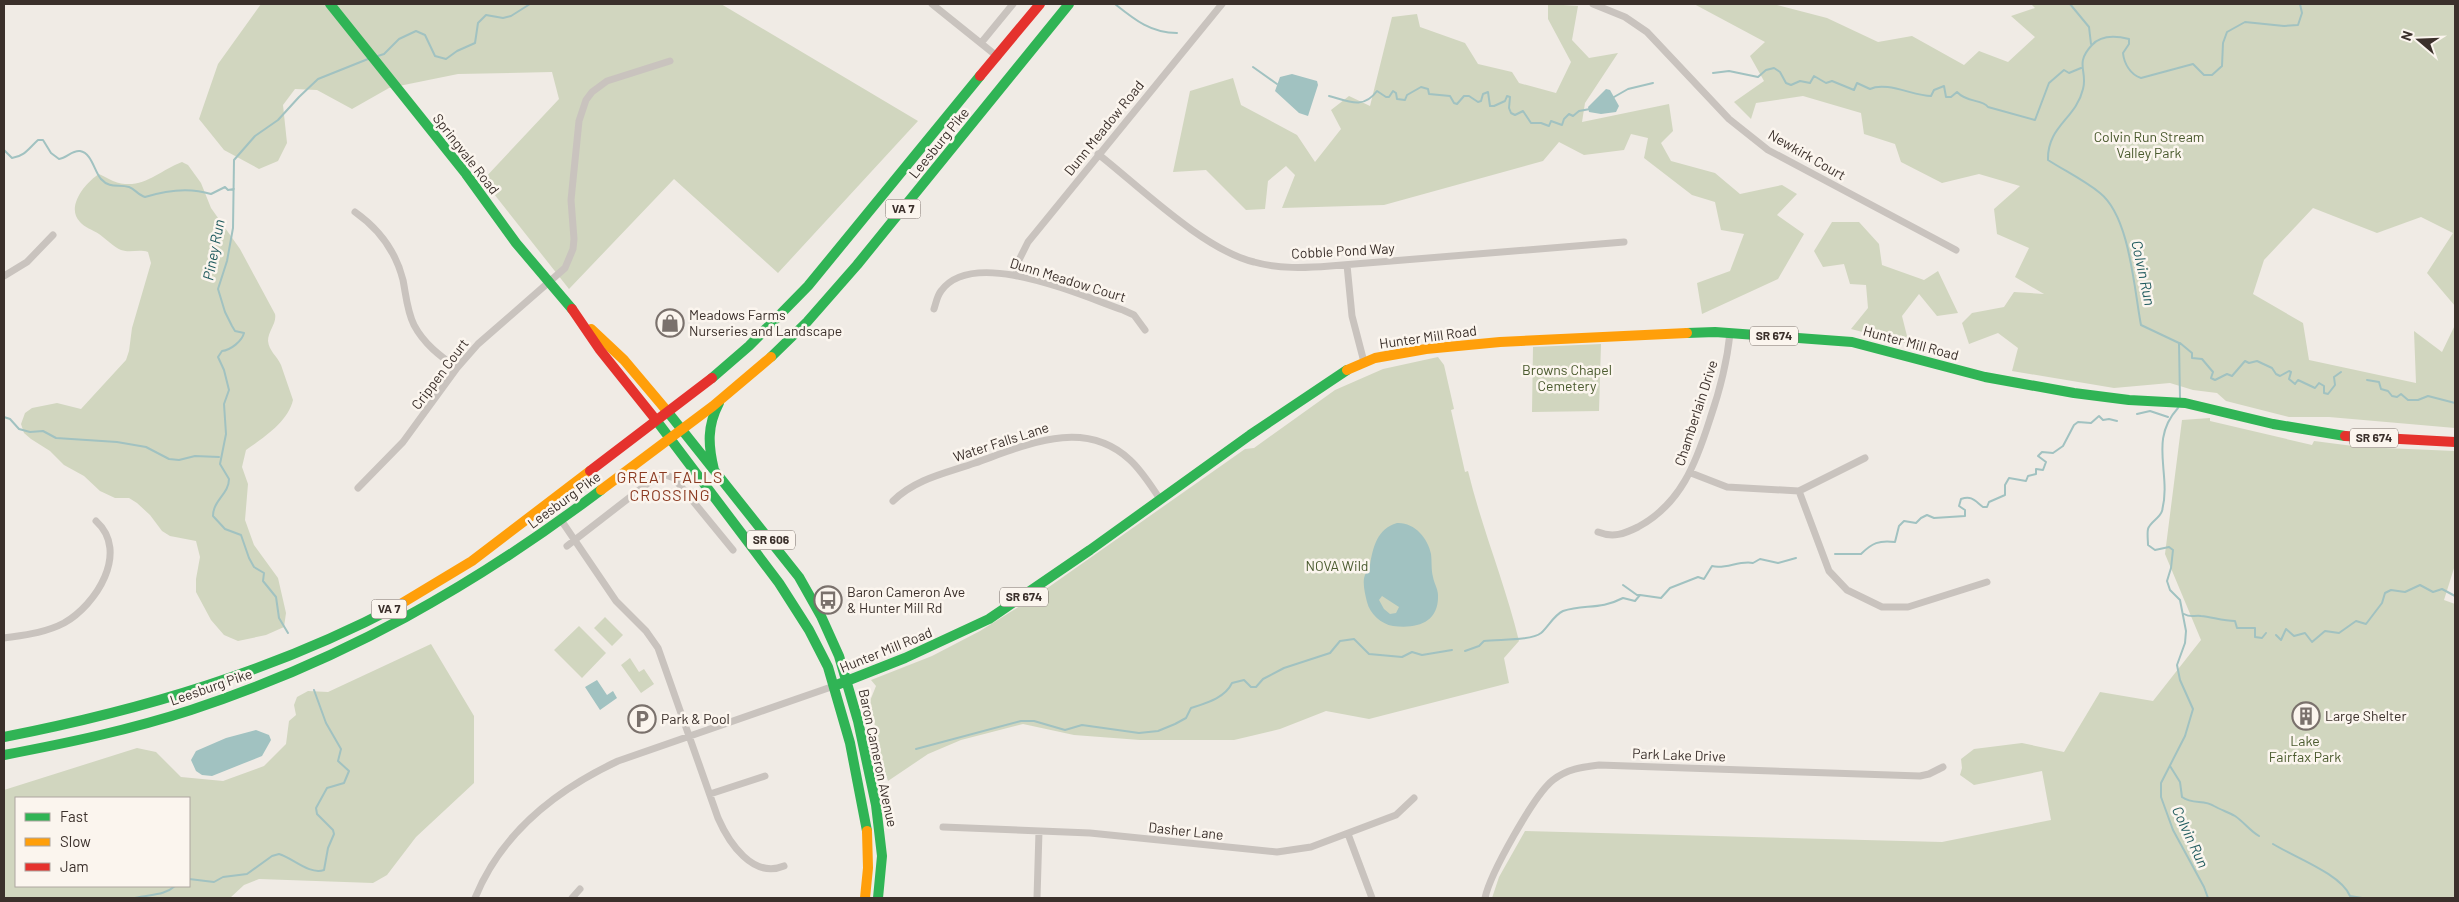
<svg xmlns="http://www.w3.org/2000/svg" width="2459" height="902" font-family="Barlow,sans-serif">
  <style>
    .green { fill: #d1d6bf; fill-rule: evenodd }
    .water { fill: #a1c2c1; fill-rule: evenodd }
    .lines { fill: none; stroke-linecap: round; stroke-linejoin: round }
    .stream { stroke: #a1c2c1; stroke-width: 2 }
    .street { stroke: #c9c3be; stroke-width: 7 }
    .fast { stroke: #30b455; stroke-width: 10 }
    .slow { stroke: #ff9f0a; stroke-width: 10 }
    .jam { stroke: #e5322d; stroke-width: 10 }
    .labels { text-anchor: middle; stroke-width: 5; stroke-linejoin: round; paint-order: stroke }
    .shield { fill: #fbf5ee; stroke: #756b66; stroke-width: 1 }
    .shield-label { font-size: 12px; font-weight: bold; fill: #3b302b }
    .street-label { font-size: 14px; fill: #3b302b; stroke: #fbf5ee }
    .park-label { font-size: 14px; fill: #4a5a2e; stroke: #fbf5ee }
    .poi-label { font-size: 14px; fill: #3b302b; stroke: #fbf5ee; text-anchor: start }
    .water-label { font-size: 15px; font-style: italic; fill: #1f5a5e; stroke: #fbf5ee }
    .quarter-label { font-size: 16px; letter-spacing: 1px; fill: #8c3b22; stroke: #fbf5ee }
  </style>
  <rect width="100%" height="100%" fill="#f0ebe5"/>
  <path class="green" d="M261 4H721L918 121 778 273 674 179 569 289 483 180 559 99 552 72 458 74 389 88 352 109 317 90 295 89 283 105 287 143 278 161 259 169 224 150 199 119 218 64Z
    M1548 4 1578 6 1572 40 1589 58 1618 53 1585 103 1582 122 1669 104 1673 131 1661 143 1671 161 1715 173 1740 194 1782 185 1797 194 1777 215 1804 234 1778 279 1702 314 1697 283 1730 271 1744 234 1721 230 1715 202 1692 195 1644 158 1648 138 1631 134 1624 150 1584 155 1559 142 1543 161 1384 205 1282 208 1295 175 1286 166 1268 181 1265 209 1246 210 1206 170 1173 172 1190 91 1233 78 1241 105 1297 135 1315 162 1341 129 1331 110 1349 96 1370 106 1392 17 1417 14 1420 27 1465 43 1478 64 1512 72 1519 83 1556 93 1571 62 1548 19Z
    M1694 4H1773L1827 18 1878 42 1912 36 1964 65 1979 51 2008 62 2035 37 2011 16 2035 8 2031 4H2455V306L2427 273 2453 233 2421 217 2377 233 2313 208 2264 260 2253 294 2303 323 2309 360 2416 383 2414 331 2442 352 2455 325V428L2329 417H2289L2226 401 2217 393 2193 390 2170 383 2114 388 2012 371 2018 348 1998 333 1969 344 1962 323 1972 313 2004 307 2014 292 2044 294 2015 277 2029 248 1997 234 1994 209 2020 186 1979 174 1942 183 1901 162 1895 144 1864 134 1861 113 1803 96 1756 103 1751 119 1734 102 1764 81 1750 56 1765 42Z
    M182 162 188 165 201 183 211 208 240 249 275 314C277 323 268 331 268 341 269 351 277 356 281 365 285 377 289 388 293 400 288 422 263 438 246 450L242 467 248 484 245 520 254 545 278 578 286 613 284 627 266 635 238 641 224 635 211 620 196 592V579L200 557 196 541 170 536 162 531 150 515 137 503 129 498H115L100 491 84 476 64 465 50 451 31 439 24 433 21 424 25 413 32 408 57 403 81 409 126 360 129 351 132 328 151 263 148 252C139 249 130 253 121 250 114 247 106 239 99 234 93 230 84 227 80 222 65 207 86 182 99 174 104 176 108 179 113 181 141 192 158 171 182 162Z
    M1832 222H1859L1879 244 1882 265 1924 280 1938 271 1958 313 1937 316 1919 294 1902 316 1909 344 1851 329 1868 308 1866 285 1850 284 1844 264 1823 267 1814 251Z
    M1601 344 1599 411 1532 412 1533 347Z
    M1438 357 1444 365 1454 409 1451 410 1465 472 1468 471C1482 529 1505 583 1519 641L1504 658 1509 683 1369 719 1326 711 1280 729 1234 740H1140L1074 735 1023 724 961 740 928 754 888 781 882 762 870 701 876 686 871 680 932 656 980 631 1036 596 1245 449 1254 448 1335 390 1383 369Z
    M2210 418V421L2312 445 2314 441 2361 447 2455 451V565L2444 600 2455 604V898H1492L1499 877 1525 831 1942 842 2051 820 2042 771 1974 785 1960 775 1962 768 1961 759 1974 749 2022 743 2064 752 2100 692 2153 701 2201 640 2165 554 2182 420Z
    M605 617 623 635 612 646 594 628Z
    M579 626 606 653 582 678 554 650Z
    M431 644 474 716V783L416 837 387 875 373 883 259 879 244 885 230 898H4V790L137 748 156 752 181 777 223 781 264 766 286 744 289 721 296 715 294 705 297 697 308 691 328 692ZM16 798H189V886H16Z
    M630 658 639 672 644 669 654 684 641 693 621 665Z"/>
  <path class="water" d="M1292 74 1317 81 1318 85 1308 116 1299 113 1275 91 1280 77Z
    M1606 89 1610 90 1619 106 1616 112 1601 114 1589 112 1588 107Z
    M1397 523C1414 522 1428 538 1431 554 1432 562 1431 569 1433 577 1434 583 1438 589 1438 595 1439 623 1417 629 1393 626 1381 624 1370 614 1367 602 1365 594 1362 582 1365 575 1366 572 1369 569 1370 565 1373 547 1377 529 1397 523ZM1382 596 1399 607 1396 613 1390 614 1384 609 1379 600Z
    M597 680 607 695 613 691 617 698 600 710 585 687Z
    M256 730 269 735 271 740 262 756 212 776 202 775 196 771 191 760 196 751 226 738Z"/>
  <g class="lines">
    <path class="stream" d="M1115 4C1135 20 1151 33 1177 33
      M2070 4 2089 27 2091 44
      M378 56 384 54 399 39 416 31 425 35 435 56 446 59 457 51 475 43 478 23 486 15 503 18 511 16 530 4
      M1253 67 1277 84
      M1713 73 1729 71 1758 77 1766 70 1774 68 1780 72 1786 83 1791 85 1800 81 1810 83 1814 76 1826 83 1832 81 1854 90 1857 83 1870 89C1886 81 1914 96 1931 96L1934 90 1944 86 1946 97H1951L1957 92C1967 103 1982 99 1988 107L2035 120 2049 83 2064 70 2069 73 2081 68
      M1329 96C1348 101 1363 110 1377 91L1386 97H1389L1393 91 1396 93 1397 99 1405 100 1407 95 1421 87 1428 89 1429 94 1450 96 1454 103 1457 104 1464 96H1469L1478 102 1481 101 1483 94 1488 92 1490 106H1494L1505 101 1507 96 1510 97 1509 108 1511 113 1515 115 1523 111 1531 123H1541L1549 126 1551 121 1562 125 1564 119 1569 114 1573 116 1579 111 1590 109
      M1614 97 1628 89 1653 83
      M4 150 12 158C25 156 29 148 38 140H43L51 153 59 159C67 158 72 150 80 151 92 153 94 171 101 179 110 189 118 184 129 187 135 189 138 195 145 197 167 190 189 187 211 194L225 187 228 190 234 189
      M2180 343 2192 353V358L2202 359 2213 372 2211 378 2215 380 2227 374 2232 376 2245 361 2249 363 2257 361 2272 368 2276 374 2280 376 2289 371 2291 372 2289 379 2295 384 2298 380 2315 388 2319 383 2324 386V393L2328 394 2335 385 2334 377 2341 372
      M2367 380 2379 382 2381 389 2388 391 2392 396 2397 397 2401 394 2408 400H2418L2428 396 2455 403
      M2180 398 2179 343 2141 325C2134 289 2130 217 2100 193 2084 180 2065 171 2048 160 2047 126 2076 119 2083 89 2088 71 2074 64 2092 45 2101 35 2117 36 2129 39V44L2123 53C2124 64 2131 75 2141 78L2193 64 2204 75H2212L2222 66 2223 43 2227 32 2245 22 2284 26 2298 25 2302 13 2300 4
      M2178 408C2148 441 2172 473 2162 511 2160 518 2150 522 2148 529 2147 534 2148 540 2148 545L2155 550 2169 547 2173 550 2171 568 2167 581 2170 590 2180 600 2186 631 2185 643 2177 665 2180 680 2193 709 2185 736 2161 783V797L2173 830 2204 887 2208 898
      M2137 414 2150 411 2168 417
      M4 417 10 419 19 429 30 432 43 431 56 438 117 442 146 447 169 459 179 460 195 456 219 457
      M1835 554H1861C1872 543 1879 540 1895 542L1899 526 1904 521 1916 523 1921 518 1927 515 1934 518 1965 516V510L1959 506 1961 499C1972 495 1975 501 1983 507H1987L1989 502 2005 495V485L2009 478 2026 481 2028 476 2036 474V469L2043 470 2046 462 2038 456 2042 452 2053 453 2063 446 2074 425 2078 422 2091 423 2099 416 2103 420 2109 419 2117 421
      M1623 585 1637 595H1640
      M2184 614C2191 618 2194 615 2201 616 2212 617 2223 621 2235 621L2237 628H2255V637L2262 638 2266 633
      M288 633 279 618 276 597 263 581 264 573 254 567 249 558 241 535 225 529 213 516C213 500 229 494 229 479L220 464 226 434 224 404 229 390 224 370 218 357 222 351C231 350 242 341 244 333L235 331 232 326 225 312 218 289 227 261 233 228 234 160 255 136 278 120 299 97 318 79 368 59
      M2276 635 2281 640 2286 629 2294 636 2305 633 2312 642 2325 631 2339 633 2356 621 2366 624 2382 603 2385 593 2391 590 2405 592 2420 585 2433 592 2442 589 2455 596
      M1465 651 1479 646 1484 641C1499 639 1531 641 1541 633 1548 627 1554 615 1563 611 1584 604 1600 610 1623 598L1635 601 1640 595 1661 598 1670 588 1698 577 1704 579 1712 566C1725 570 1739 560 1753 563L1760 559 1778 563 1796 558
      M916 749 1021 721H1034L1065 730 1082 725 1139 733 1158 731 1175 724 1186 718 1191 708C1206 703 1225 698 1232 683L1244 680 1251 687H1256L1263 679 1284 668 1330 653 1340 641 1354 639 1369 654 1402 657 1412 652 1422 655 1452 650
      M2170 766 2180 782 2182 797C2193 805 2204 799 2214 806 2221 810 2228 812 2235 816 2244 822 2250 831 2259 836
      M2273 844C2294 857 2341 874 2350 896L2362 898
      M189 879 214 882 223 877 247 874 272 856 279 854C293 858 309 875 324 870L328 848 334 834 333 830 317 814 316 808 327 788 344 783 349 771 338 761 341 749 326 723 314 690
      M135 898C150 894 164 896 175 886"/>
    <path class="street" d="M932 4 998 57
      M1593 4 1625 17 1647 32 1729 119 1768 150 1956 250
      M981 43 1013 4
      M1098 154C1140 187 1204 250 1254 262 1279 269 1305 268 1330 266L1624 242
      M355 212C379 229 396 252 403 280 406 295 407 311 414 325 424 344 440 356 457 368
      M1347 265 1352 316 1364 362
      M1016 274 1019 260 1028 242 1222 4
      M4 276 27 262 53 235
      M934 309C936 303 937 296 941 291 973 246 1082 296 1123 310L1134 315 1145 330
      M1691 473 1727 487 1799 491 1865 458
      M358 488 403 442 457 368 478 344 565 268 573 249 574 239 571 200 579 121 586 100 592 92 607 81 670 61
      M1799 491 1829 571 1847 590 1882 607H1908L1987 582
      M893 501C915 479 946 473 975 463 1026 445 1084 417 1130 460 1142 471 1151 486 1160 499
      M561 520 616 601 646 631 658 648 718 818C729 843 753 879 784 866
      M1598 532C1613 538 1624 534 1638 527 1681 504 1696 463 1710 419 1720 390 1727 363 1730 333
      M567 546 656 477 666 475 674 478 733 550
      M4 638C24 635 45 633 64 623 96 605 130 552 96 521
      M710 794 765 776
      M943 827 1090 833 1277 852 1311 847 1396 815 1414 798
      M1348 834 1372 898
      M475 898C501 834 556 790 618 761L834 686
      M572 898 580 889
      M1037 898 1039 831
      M1485 898C1490 874 1534 795 1553 780 1567 769 1582 767 1599 765L1920 776 1929 774 1943 767"/>
    <path class="fast" d="M330 4 466 174 516 243 572 309
      M1687 333 1715 332 1852 342 1985 377 2074 393 2129 400 2185 403 2273 424 2345 436
      M771 357 807 322 857 265 1069 4
      M712 378 749 346 808 286 980 76
      M667 411 799 577 821 616 839 656 858 721 876 805 882 856 878 898
      M656 420 779 583 809 630 828 667 850 743 867 831
      M714 470C708 445 707 426 719 403
      M834 686 905 658 989 619 1090 550 1250 435 1347 370
      M4 737C142 710 274 671 399 605
      M4 755C67 743 130 730 191 710 343 660 474 586 601 490"/>
    <path class="slow" d="M591 329 624 360 667 411
      M1347 370 1375 358 1426 349 1500 342 1687 333
      M601 490 713 406 771 357
      M399 605 472 561 590 471
      M865 898 868 868 867 831"/>
    <path class="jam" d="M980 76 1040 4
      M572 309 600 350 656 420
      M2345 436 2455 442
      M590 471 712 378"/>
  </g>
  <defs>
    <g id="shop-ring" transform="scale(1.4375)"><circle r="9.5" fill="#fbf5ee" stroke="#7a716c" stroke-width="1.5"/><path d="M-5-2.5h2.3a2.7 3.5 0 0 1 5.4 0H5L5.5 6h-11ZM-1.5-2.5h3a1.5 2.3 0 0 0-3 0Z" fill="#7a716c"/></g>
    <g id="bus-ring" transform="scale(1.4375)"><circle r="9.5" fill="#fbf5ee" stroke="#7a716c" stroke-width="1.5"/><path d="M-5-6H5V4H4V6H2V4H-2V6H-4V4H-5ZM-3.5-4V0h7V-4ZM-3.5 1.2v1.5H-2V1.2ZM2 1.2v1.5H3.5V1.2Z" fill="#7a716c"/></g>
    <g id="building-ring" transform="scale(1.4375)"><circle r="9.5" fill="#fbf5ee" stroke="#7a716c" stroke-width="1.5"/><path d="M-4-6H4V6H1V3H-1V6H-4ZM-2.5-4.3h1.7v1.8h-1.7ZM.8-4.3h1.7v1.8H.8ZM-2.5-1h1.7V.8h-1.7ZM.8-1h1.7V.8H.8Z" fill="#7a716c"/></g>
    <g id="parking-ring" transform="scale(1.4375)"><circle r="9.5" fill="#fbf5ee" stroke="#7a716c" stroke-width="1.5"/><path d="M-3.5-5.5H1a3.5 3.5 0 0 1 0 7H-1V5.5H-3.5ZM-1-3.4V-.6H.8a1.4 1.4 0 0 0 0-2.8Z" fill="#7a716c"/></g>
  </defs>
  <g fill-rule="evenodd">
    <use href="#shop-ring" x="670" y="323"/>
    <use href="#bus-ring" x="828" y="600"/>
    <use href="#building-ring" x="2306" y="716"/>
    <use href="#parking-ring" x="642" y="719"/>
  </g>
  <g class="labels">
    <g class="shield">
      <rect x="885.5" y="199.5" width="35" height="19" rx="4"/>
      <rect x="1750" y="326.5" width="48" height="19" rx="4"/>
      <rect x="2350" y="428.5" width="48" height="19" rx="4"/>
      <rect x="747" y="530.5" width="48" height="19" rx="4"/>
      <rect x="1000" y="587.5" width="48" height="19" rx="4"/>
      <rect x="371.5" y="599.5" width="35" height="19" rx="4"/>
    </g>
    <g class="shield-label">
      <text x="903" y="213">VA 7</text>
      <text x="1774" y="340">SR 674</text>
      <text x="2374" y="442">SR 674</text>
      <text x="771" y="544">SR 606</text>
      <text x="1024" y="601">SR 674</text>
      <text x="389" y="613">VA 7</text>
    </g>
    <g class="street-label">
      <text transform="translate(1104 128) rotate(-51)" y="5">Dunn Meadow Road</text>
      <text transform="translate(939 143) rotate(-51)" y="5">Leesburg Pike</text>
      <text transform="translate(466 154) rotate(52)" y="5">Springvale Road</text>
      <text transform="translate(1807 155) rotate(30)" y="5">Newkirk Court</text>
      <text transform="translate(1343 251) rotate(-3)" y="5">Cobble Pond Way</text>
      <text transform="translate(1068 280) rotate(17)" y="5">Dunn Meadow Court</text>
      <text transform="translate(1428 337) rotate(-8)" y="5">Hunter Mill Road</text>
      <text transform="translate(1911 343) rotate(15)" y="5">Hunter Mill Road</text>
      <text transform="translate(440 374) rotate(-53)" y="5">Crippen Court</text>
      <text transform="translate(1696 413) rotate(-72)" y="5">Chamberlain Drive</text>
      <text transform="translate(1001 442) rotate(-18)" y="5">Water Falls Lane</text>
      <text transform="translate(564 500) rotate(-36)" y="5">Leesburg Pike</text>
      <text transform="translate(886 650) rotate(-22)" y="5">Hunter Mill Road</text>
      <text transform="translate(211 687) rotate(-19)" y="5">Leesburg Pike</text>
      <text transform="translate(1679 755) rotate(2)" y="5">Park Lake Drive</text>
      <text transform="translate(878 758) rotate(78)" y="5">Baron Cameron Avenue</text>
      <text transform="translate(1186 831) rotate(6)" y="5">Dasher Lane</text>
    </g>
    <g class="park-label">
      <text x="2149" y="142">Colvin Run Stream<tspan x="2149" dy="16">Valley Park</tspan></text>
      <text x="1567" y="375">Browns Chapel<tspan x="1567" dy="16">Cemetery</tspan></text>
      <text x="1337" y="571">NOVA Wild</text>
      <text x="2305" y="746">Lake<tspan x="2305" dy="16">Fairfax Park</tspan></text>
    </g>
    <g class="poi-label">
      <text x="689" y="320">Meadows Farms<tspan x="689" dy="16">Nurseries and Landscape</tspan></text>
      <text x="847" y="597">Baron Cameron Ave<tspan x="847" dy="16">&amp; Hunter Mill Rd</tspan></text>
      <text x="2325" y="721">Large Shelter</text>
      <text x="661" y="724">Park &amp; Pool</text>
    </g>
    <g class="water-label">
      <text transform="translate(214 250) rotate(-79)" y="5">Piney Run</text>
      <text transform="translate(2143 273) rotate(78)" y="5">Colvin Run</text>
      <text transform="translate(2190 837) rotate(65)" y="5">Colvin Run</text>
    </g>
    <g class="quarter-label">
      <text x="670" y="483">GREAT FALLS<tspan x="670" dy="18">CROSSING</tspan></text>
    </g>
  </g>
  <rect width="2459" height="902" fill="none" stroke="#3b302b" stroke-width="10"/>
  <rect x="15" y="797" width="175" height="90" fill="#fbf5ee" stroke="#aea6a0"/>
  <rect x="25" y="813" width="25" height="8" fill="#30b455" stroke="#aea6a0"/>
  <text x="60" y="822" font-size="15" fill="#3b302b">Fast</text>
  <rect x="25" y="838" width="25" height="8" fill="#ff9f0a" stroke="#aea6a0"/>
  <text x="60" y="847" font-size="15" fill="#3b302b">Slow</text>
  <rect x="25" y="863" width="25" height="8" fill="#e5322d" stroke="#aea6a0"/>
  <text x="60" y="872" font-size="15" fill="#3b302b">Jam</text>
  <g transform="translate(2419 40) rotate(289)" stroke="#fbf5ee" stroke-width="4" paint-order="stroke">
  <path d="M0-4L9 19L0 12L-9 19Z" fill="#3b302b"/>
  <text y="-8" font-size="14" font-weight="bold" text-anchor="middle" fill="#3b302b">N</text>
  </g>
</svg>
